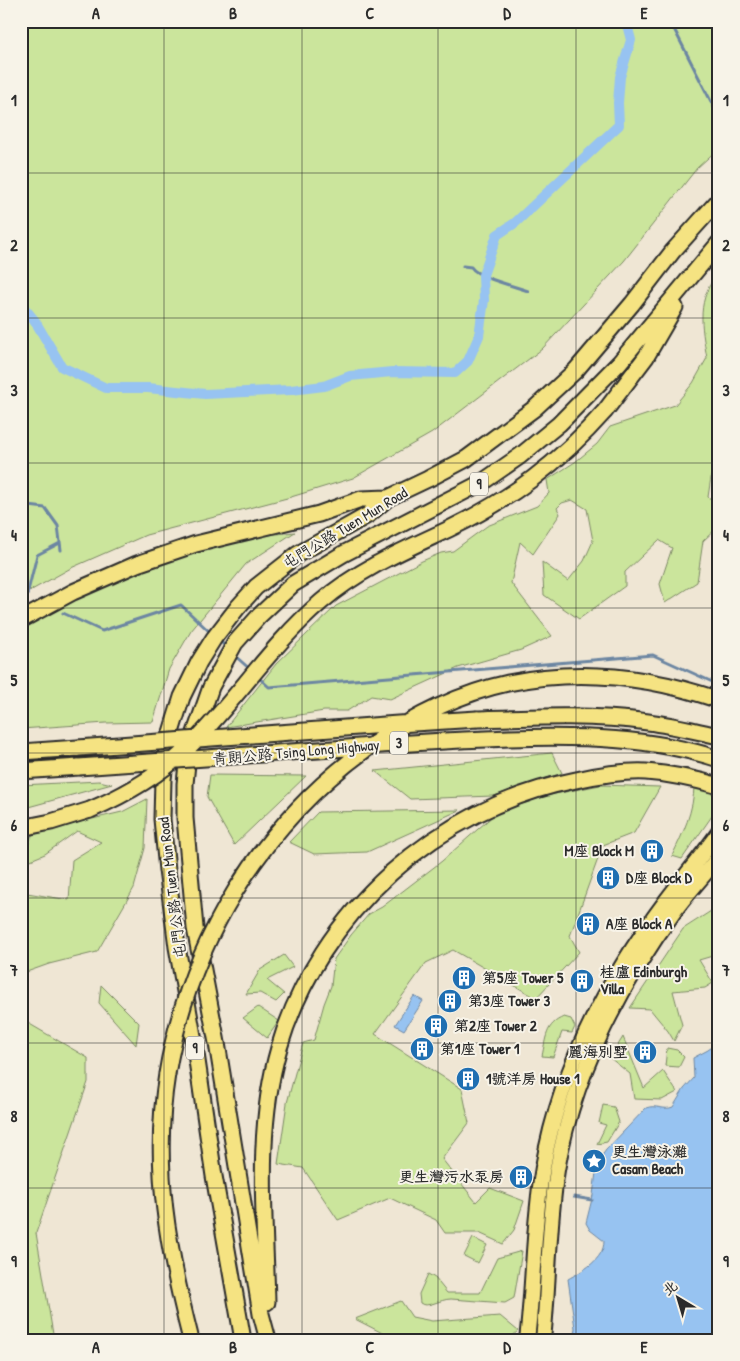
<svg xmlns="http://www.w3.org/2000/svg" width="740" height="1361" font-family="'Patrick Hand','LXGW WenKai TC',sans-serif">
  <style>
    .green { fill: #cbe59c; stroke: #7b8864 }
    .water { fill: #97c3f1; stroke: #6c86a2 }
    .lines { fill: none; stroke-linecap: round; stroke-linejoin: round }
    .stream { stroke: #6c86a2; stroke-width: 3 }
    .canal { stroke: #97c3f1; stroke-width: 10 }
    .primary-casing { stroke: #2b2b2b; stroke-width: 18 }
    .highway-casing { stroke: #2b2b2b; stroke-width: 19 }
    .primary { stroke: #f5e382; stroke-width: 14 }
    .highway { stroke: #f5e382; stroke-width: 15 }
    .highway-bridge-casing { stroke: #2b2b2b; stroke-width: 19; stroke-linecap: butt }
    .highway-bridge { stroke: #f5e382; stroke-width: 15 }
    .grid { fill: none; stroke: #2b2b2b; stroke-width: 1; stroke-opacity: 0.55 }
    .labels { text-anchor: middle; stroke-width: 4; stroke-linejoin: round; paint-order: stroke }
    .shield { fill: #f7f3e8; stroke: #686764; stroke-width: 1 }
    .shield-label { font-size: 14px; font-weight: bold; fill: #2b2b2b }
    .street-label { font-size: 15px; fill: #2b2b2b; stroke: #f7f3e8 }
    .poi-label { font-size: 15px; font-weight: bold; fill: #2b2b2b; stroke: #f7f3e8; text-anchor: start }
    .neatline { fill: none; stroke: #2b2b2b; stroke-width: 2 }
    .grid-label { font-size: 16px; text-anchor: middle; font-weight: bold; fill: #2b2b2b }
  </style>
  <rect width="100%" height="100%" fill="#efe6d4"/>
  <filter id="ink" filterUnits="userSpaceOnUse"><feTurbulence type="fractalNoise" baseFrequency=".02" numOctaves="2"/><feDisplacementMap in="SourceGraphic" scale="10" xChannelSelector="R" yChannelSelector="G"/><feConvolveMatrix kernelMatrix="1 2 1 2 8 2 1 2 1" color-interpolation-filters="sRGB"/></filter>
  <g filter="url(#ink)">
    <path class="green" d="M21 21H719V148L697 168 624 261 542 349 432 433 353 478 291 497 146 535 71 568 21 596Z
      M719 272V455L712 471 708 497 719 506V526L703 541 697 582 665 603 660 584 672 548 659 540 625 572V586L579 619 544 595 542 562 568 581 584 561 593 541 587 509 572 500 562 503 557 508 560 514 533 554 520 542 511 583 552 636 521 650 458 668 390 699 371 696 347 711H324L226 727 276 664 336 606 422 561 441 553 453 551 487 526 537 506 549 493 547 480 575 462 597 444 610 427 675 405 693 383 707 358C701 325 696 299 719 272Z
      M295 532 246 564 191 631 169 669 153 722 106 723 21 729V629L122 574 231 539Z
      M552 753 562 773 494 796 410 799 375 771Z
      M210 775 306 776 234 845 207 797Z
      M99 781 112 784 21 809V785Z
      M600 785 660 787 634 833 603 845 570 936 579 952 536 998 453 950 426 963 375 1034 462 1089 469 1123 442 1159 476 1202 490 1188 524 1201 514 1230 503 1244 479 1233H445L436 1220 390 1198 338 1220 303 1168 278 1164 287 1103 303 1043 314 1040 324 1004 331 986 334 959 351 935 369 914 382 907 442 861 496 813 545 796Z
      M694 785 719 791V806L682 859 672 856C683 833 694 811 694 785Z
      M147 799 145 848 134 888 97 952 49 964 21 974V897L27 893 69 900 72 860 101 842 77 831 45 854 21 864 32 835 84 821 122 812Z
      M460 810 367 852 314 854 289 842 318 812Z
      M719 900V954L699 960 713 983 705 988 673 991 682 1025 674 1041 668 1031 650 1009 630 1008 683 929 711 911Z
      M284 955 293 967 267 980 284 994 276 1002 260 993 246 994 260 970Z
      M101 985 139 1023 136 1045 99 1003Z
      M258 1007 279 1021 267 1038 243 1018Z
      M564 1017 571 1019 575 1027 572 1033 562 1032 553 1057 542 1056C546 1039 545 1024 564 1017Z
      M21 1019 88 1058V1082L36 1233 54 1340H21Z
      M623 1037 644 1088 663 1071 677 1092 662 1100 634 1099 630 1074 610 1058Z
      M667 1048 677 1050 684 1057 679 1067 665 1066Z
      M603 1105 614 1107 619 1122 607 1142 597 1144 606 1125 599 1123Z
      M473 1238 487 1245 478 1263 464 1256Z
      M522 1251 514 1298 505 1303 451 1299C440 1299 427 1309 420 1303L419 1294 428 1274 435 1278 447 1293H480L497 1258Z
      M401 1301 412 1317 432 1321 500 1316 518 1331 508 1340H396L355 1319Z"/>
    <path class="water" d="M414 996 423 1001 404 1030 395 1025Z
      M719 1042V1340H573L575 1328 568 1279C582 1271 604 1260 604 1241L590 1230 586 1223 593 1195 597 1165 601 1157 606 1150 646 1108C656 1104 664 1111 673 1107L684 1089 694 1078 693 1058 708 1050Z"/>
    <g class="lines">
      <path class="stream" d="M670 21 719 117
        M463 266 471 267C478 278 515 286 528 291
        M21 505 45 508 58 526 61 550
        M23 611 37 555 60 543
        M63 613 102 631 181 605 211 633
        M218 639 228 649
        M234 655 252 671
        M258 677 269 687 653 655 719 685
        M574 1197 592 1200"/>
      <path class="canal" d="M21 304 35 321 62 367 106 388H148L205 394 291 390 324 386 350 376 392 372 455 373 468 361 479 336 484 300 483 275 497 235 515 223 619 125 618 103 620 77 631 40 626 21"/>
      <g class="primary-casing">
        <path id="primary" d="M527 1340C534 1282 533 1224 543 1167 560 1069 607 980 666 901 683 878 702 856 719 832
          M543 1340C549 1283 548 1226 557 1170 573 1075 620 986 676 909 689 891 705 875 719 856"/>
      </g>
      <g class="highway-casing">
        <path id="highway" d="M605 411 646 357 675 307
          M21 620 73 592 137 564 196 544 319 514 361 499 388 498
          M477 719C533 717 591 714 648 722 672 725 695 731 719 736
          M21 752 78 748
          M21 771 79 767
          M21 828 51 822 90 810
          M167 1074C152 1167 168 1250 191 1340
          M267 1302C265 1219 255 1130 279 1048 319 912 438 807 576 780 599 775 623 771 646 772 671 774 695 779 719 786
          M243 1340 214 1176 195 1047 177 947 167 870 162 819 163 779 168 742 182 697 199 662 214 638 238 607 256 587 298 554 368 515 388 498 428 479 466 459 535 408 576 370 632 304 673 251 719 200
          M268 1340 261 1314 217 1043 195 928 185 818V784L188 753 211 687 235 643 259 616 293 584 343 554 481 483 520 456 559 424 619 363 719 243"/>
      </g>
      <use href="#primary" class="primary"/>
      <use href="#highway" class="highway"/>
      <g class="highway-bridge-casing">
        <path id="highway-bridge" d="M78 748 398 724 477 719
          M79 767C168 761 257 755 347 748 401 743 455 740 509 738 580 736 651 737 719 759
          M90 810C127 794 166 771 194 742 238 697 273 643 321 602 359 569 404 550 449 529 511 499 559 463 605 411
          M167 1074C189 943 260 825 369 747 411 718 457 694 508 683 579 668 650 676 719 700"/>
      </g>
      <use href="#highway-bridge" class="highway-bridge"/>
    </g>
  </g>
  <path class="grid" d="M164 21V1340M302 21V1340M438 21V1340M576 21V1340M21 173H719M21 318H719M21 463H719M21 608H719M21 753H719M21 898H719M21 1043H719M21 1188H719"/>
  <defs>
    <g id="building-disc" transform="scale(1.25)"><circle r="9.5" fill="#1f6fb2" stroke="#f7f3e8"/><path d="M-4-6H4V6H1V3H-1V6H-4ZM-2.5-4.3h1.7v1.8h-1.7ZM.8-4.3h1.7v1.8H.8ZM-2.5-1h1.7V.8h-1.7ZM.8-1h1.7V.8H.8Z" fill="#fff"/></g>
    <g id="sight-disc" transform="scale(1.25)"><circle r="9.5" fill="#1f6fb2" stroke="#f7f3e8"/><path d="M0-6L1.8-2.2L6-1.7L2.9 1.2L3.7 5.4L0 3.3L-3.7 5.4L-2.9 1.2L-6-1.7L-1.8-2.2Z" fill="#fff"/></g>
  </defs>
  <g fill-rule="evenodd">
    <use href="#building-disc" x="652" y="851"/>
    <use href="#building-disc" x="608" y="878"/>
    <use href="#building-disc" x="588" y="924"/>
    <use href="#building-disc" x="464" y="978"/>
    <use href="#building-disc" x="582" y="981"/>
    <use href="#building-disc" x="450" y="1001"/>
    <use href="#building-disc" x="436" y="1026"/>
    <use href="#building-disc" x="422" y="1049"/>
    <use href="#building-disc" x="645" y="1052"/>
    <use href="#building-disc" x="468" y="1079"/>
    <use href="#sight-disc" x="594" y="1161"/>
    <use href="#building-disc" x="521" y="1177"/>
  </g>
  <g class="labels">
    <g class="shield">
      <rect x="470" y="472.5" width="18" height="23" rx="4"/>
      <rect x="390" y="731.5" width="18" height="23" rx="4"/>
      <rect x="186" y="1036.5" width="18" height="23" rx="4"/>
    </g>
    <g class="shield-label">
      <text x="479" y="489">9</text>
      <text x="399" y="748">3</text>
      <text x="195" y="1053">9</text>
    </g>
    <g class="street-label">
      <text transform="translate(345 528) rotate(-31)" y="5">屯門公路 Tuen Mun Road</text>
      <text transform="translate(296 752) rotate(-5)" y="5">青朗公路 Tsing Long Highway</text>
      <text transform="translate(172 888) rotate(-97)" y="5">屯門公路 Tuen Mun Road</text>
    </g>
    <g class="poi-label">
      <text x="634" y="856" text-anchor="end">M座 Block M</text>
      <text x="626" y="883">D座 Block D</text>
      <text x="606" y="929">A座 Block A</text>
      <text x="600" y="977">桂盧 Edinburgh<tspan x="600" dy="17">Villa</tspan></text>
      <text x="482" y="983">第5座 Tower 5</text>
      <text x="468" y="1006">第3座 Tower 3</text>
      <text x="454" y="1031">第2座 Tower 2</text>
      <text x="440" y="1054">第1座 Tower 1</text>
      <text x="628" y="1057" text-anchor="end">麗海別墅</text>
      <text x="486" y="1084">1號洋房 House 1</text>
      <text x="612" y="1157">更生灣泳灘<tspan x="612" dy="17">Casam Beach</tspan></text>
      <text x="504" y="1182" text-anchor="end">更生灣污水泵房</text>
    </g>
  </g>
  <rect width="740" height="1361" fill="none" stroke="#f7f3e8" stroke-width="55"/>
  <g transform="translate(678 1298) rotate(322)" stroke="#f7f3e8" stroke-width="4" paint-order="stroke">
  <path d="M0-4L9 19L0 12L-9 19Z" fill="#2b2b2b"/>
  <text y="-8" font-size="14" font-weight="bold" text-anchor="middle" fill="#2b2b2b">北</text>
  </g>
  <rect x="28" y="28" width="684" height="1306" class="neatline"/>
  <g class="grid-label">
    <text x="96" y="19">A</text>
    <text x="233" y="19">B</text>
    <text x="370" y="19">C</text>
    <text x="507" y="19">D</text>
    <text x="644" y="19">E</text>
    <text x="14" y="106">1</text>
    <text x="726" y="106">1</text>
    <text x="14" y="251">2</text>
    <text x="726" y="251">2</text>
    <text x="14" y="396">3</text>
    <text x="726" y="396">3</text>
    <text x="14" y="541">4</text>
    <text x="726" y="541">4</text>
    <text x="14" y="686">5</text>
    <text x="726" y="686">5</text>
    <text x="14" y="831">6</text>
    <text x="726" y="831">6</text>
    <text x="14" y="976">7</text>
    <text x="726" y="976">7</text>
    <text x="14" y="1122">8</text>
    <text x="726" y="1122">8</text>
    <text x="14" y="1267">9</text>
    <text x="726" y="1267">9</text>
    <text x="96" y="1353">A</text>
    <text x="233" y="1353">B</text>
    <text x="370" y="1353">C</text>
    <text x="507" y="1353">D</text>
    <text x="644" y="1353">E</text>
  </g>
</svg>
